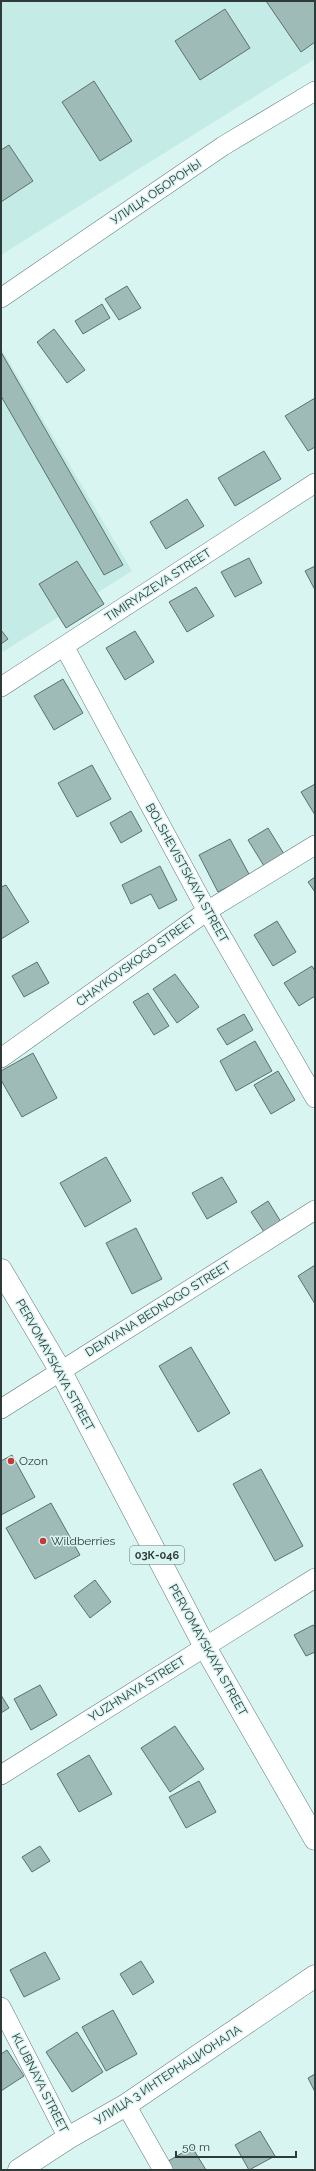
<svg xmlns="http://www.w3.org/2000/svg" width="316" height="2171" font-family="Raleway,sans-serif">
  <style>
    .built { fill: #c5ebe7 }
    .building { fill: #9fbbb8; stroke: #597270 }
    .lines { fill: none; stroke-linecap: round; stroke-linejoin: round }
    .minor-casing { stroke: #617b78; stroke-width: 20 }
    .tertiary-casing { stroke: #617b78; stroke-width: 23 }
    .primary-casing { stroke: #617b78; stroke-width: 23 }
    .minor { stroke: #fff; stroke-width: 19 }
    .tertiary { stroke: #fff; stroke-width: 22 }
    .primary { stroke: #fff; stroke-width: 22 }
    .poi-dot { fill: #c73836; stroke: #d8f5f2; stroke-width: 1.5 }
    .labels { text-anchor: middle; stroke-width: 3; stroke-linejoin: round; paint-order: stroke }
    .shield { fill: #d8f5f2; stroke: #627370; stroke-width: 1 }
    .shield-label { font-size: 11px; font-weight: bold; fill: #2f3b39 }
    .street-label { font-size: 12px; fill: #2f3b39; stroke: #d8f5f2 }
    .poi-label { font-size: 12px; fill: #2f3b39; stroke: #d8f5f2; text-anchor: start }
  </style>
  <rect width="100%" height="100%" fill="#d8f5f2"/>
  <path class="built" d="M1 1H315V59L1 255Z
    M1 348 132 571 1 653Z"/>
  <path class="building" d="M266 1H315V42L301 52Z
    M225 9 250 48 200 80 175 41Z
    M94 81 132 141 100 161 62 102Z
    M9 145 33 181 1 202V150Z
    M127 286 141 308 119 320 105 299Z
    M102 304 110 318 83 334 75 321Z
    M54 329 85 370 67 383 37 342Z
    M1 352 123 565 104 575 1 396Z
    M315 398V447L308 451 285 416Z
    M264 451 281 479 235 506 218 478Z
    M187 499 204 526 166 549 150 522Z
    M249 558 262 583 235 597 221 572Z
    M77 561 104 604 66 628 39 584Z
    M315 566V590L305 571Z
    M196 587 214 616 187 632 169 602Z
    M1 630 8 639 1 644Z
    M135 631 154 662 125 680 106 648Z
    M63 679 83 713 54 730 34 696Z
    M92 765 111 799 77 817 58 783Z
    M315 784V815L301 792Z
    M131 811 142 831 121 843 110 823Z
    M268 828 284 854 264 866 248 840Z
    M230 839 250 876 218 892 199 855Z
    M160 866 177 900 159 909 151 894 131 904 122 885Z
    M315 877V892L308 882Z
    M6 885 29 922 1 939V887Z
    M277 921 296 952 273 966 254 935Z
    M37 962 49 983 24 997 12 976Z
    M312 966 315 971V996L299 1006 284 983Z
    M175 974 199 1007 177 1023 153 989Z
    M148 993 169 1026 154 1035 133 1002Z
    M244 1014 253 1030 227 1045 217 1029Z
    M255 1041 272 1071 236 1091 220 1061Z
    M33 1053 57 1098 22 1117 1 1080V1071Z
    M278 1071 295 1100 271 1114 254 1085Z
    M106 1157 131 1201 85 1227 60 1183Z
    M222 1177 237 1202 207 1219 192 1193Z
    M268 1201 281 1222 264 1232 251 1212Z
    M136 1228 162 1279 132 1294 106 1243Z
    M315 1265V1304L298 1276Z
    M191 1347 230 1413 198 1432 159 1366Z
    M12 1455 35 1497 1 1515V1461Z
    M261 1469 303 1546 275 1561 233 1484Z
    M51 1503 80 1555 35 1579 6 1528Z
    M95 1580 111 1602 90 1618 74 1596Z
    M313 1625 315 1628V1652L306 1656 294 1635Z
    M40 1685 57 1715 31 1730 14 1699Z
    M1 1695 9 1708 1 1713Z
    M175 1726 204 1769 170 1792 141 1748Z
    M89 1755 112 1794 79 1812 57 1774Z
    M199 1781 216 1812 186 1828 169 1797Z
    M40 1846 50 1861 32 1872 22 1857Z
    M45 1952 60 1979 24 1997 10 1970Z
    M141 1961 154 1982 133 1995 120 1974Z
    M113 2010 137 2054 106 2071 82 2027Z
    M77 2032 103 2072 72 2092 46 2052Z
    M7 2050 24 2076 1 2091V2054Z
    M315 2074V2092L308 2078Z
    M260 2131 275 2156 249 2170 235 2145Z
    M192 2147 206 2170H169L165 2163Z"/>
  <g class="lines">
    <g class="minor-casing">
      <path id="minor" d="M1 298 223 146 315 91
        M64 646 207 911 315 1098
        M1 687 315 483
        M1 1058 207 911 315 845
        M1 1409 315 1210
        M1 1775 315 1578
        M1 2007 68 2138
        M126 2105 163 2170"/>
    </g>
    <g class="tertiary-casing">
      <path id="tertiary" d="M19 2170 68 2138 126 2105 315 1976"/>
    </g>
    <g class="primary-casing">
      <path id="primary" d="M1 1270 60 1370 205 1647 315 1839"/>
    </g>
    <use href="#minor" class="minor"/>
    <use href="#tertiary" class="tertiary"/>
    <use href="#primary" class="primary"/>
  </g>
  <g class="poi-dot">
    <circle cx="11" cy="1461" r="4"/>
    <circle cx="43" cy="1541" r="4"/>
  </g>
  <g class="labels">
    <rect class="shield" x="130" y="1546" width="54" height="18" rx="3"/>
    <g class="shield-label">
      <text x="157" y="1559">03К-046</text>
    </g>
    <g class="street-label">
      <text transform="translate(156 192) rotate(-34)" y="4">УЛИЦА ОБОРОНЫ</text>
      <text transform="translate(158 585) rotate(-33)" y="4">TIMIRYAZEVA STREET</text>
      <text transform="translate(187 873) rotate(61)" y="4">BOLSHEVISTSKAYA STREET</text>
      <text transform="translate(136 961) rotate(-36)" y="4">CHAYKOVSKOGO STREET</text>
      <text transform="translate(158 1309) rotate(-32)" y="4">DEMYANA BEDNOGO STREET</text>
      <text transform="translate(55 1365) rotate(61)" y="4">PERVOMAYSKAYA STREET</text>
      <text transform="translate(208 1650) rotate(61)" y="4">PERVOMAYSKAYA STREET</text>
      <text transform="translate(137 1689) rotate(-32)" y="4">YUZHNAYA STREET</text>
      <text transform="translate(168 2075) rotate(-33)" y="4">УЛИЦА 3 ИНТЕРНАЦИОНАЛА</text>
      <text transform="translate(40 2083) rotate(63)" y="4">KLUBNAYA STREET</text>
    </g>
    <g class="poi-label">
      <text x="19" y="1465">Ozon</text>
      <text x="51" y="1545">Wildberries</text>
    </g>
  </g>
  <rect width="316" height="2171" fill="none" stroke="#2f3b39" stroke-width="4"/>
  <path d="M176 2151v6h120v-6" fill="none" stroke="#2f3b39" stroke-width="2"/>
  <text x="182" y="2151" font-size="12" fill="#2f3b39" stroke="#d8f5f2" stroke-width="3" paint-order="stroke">50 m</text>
</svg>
